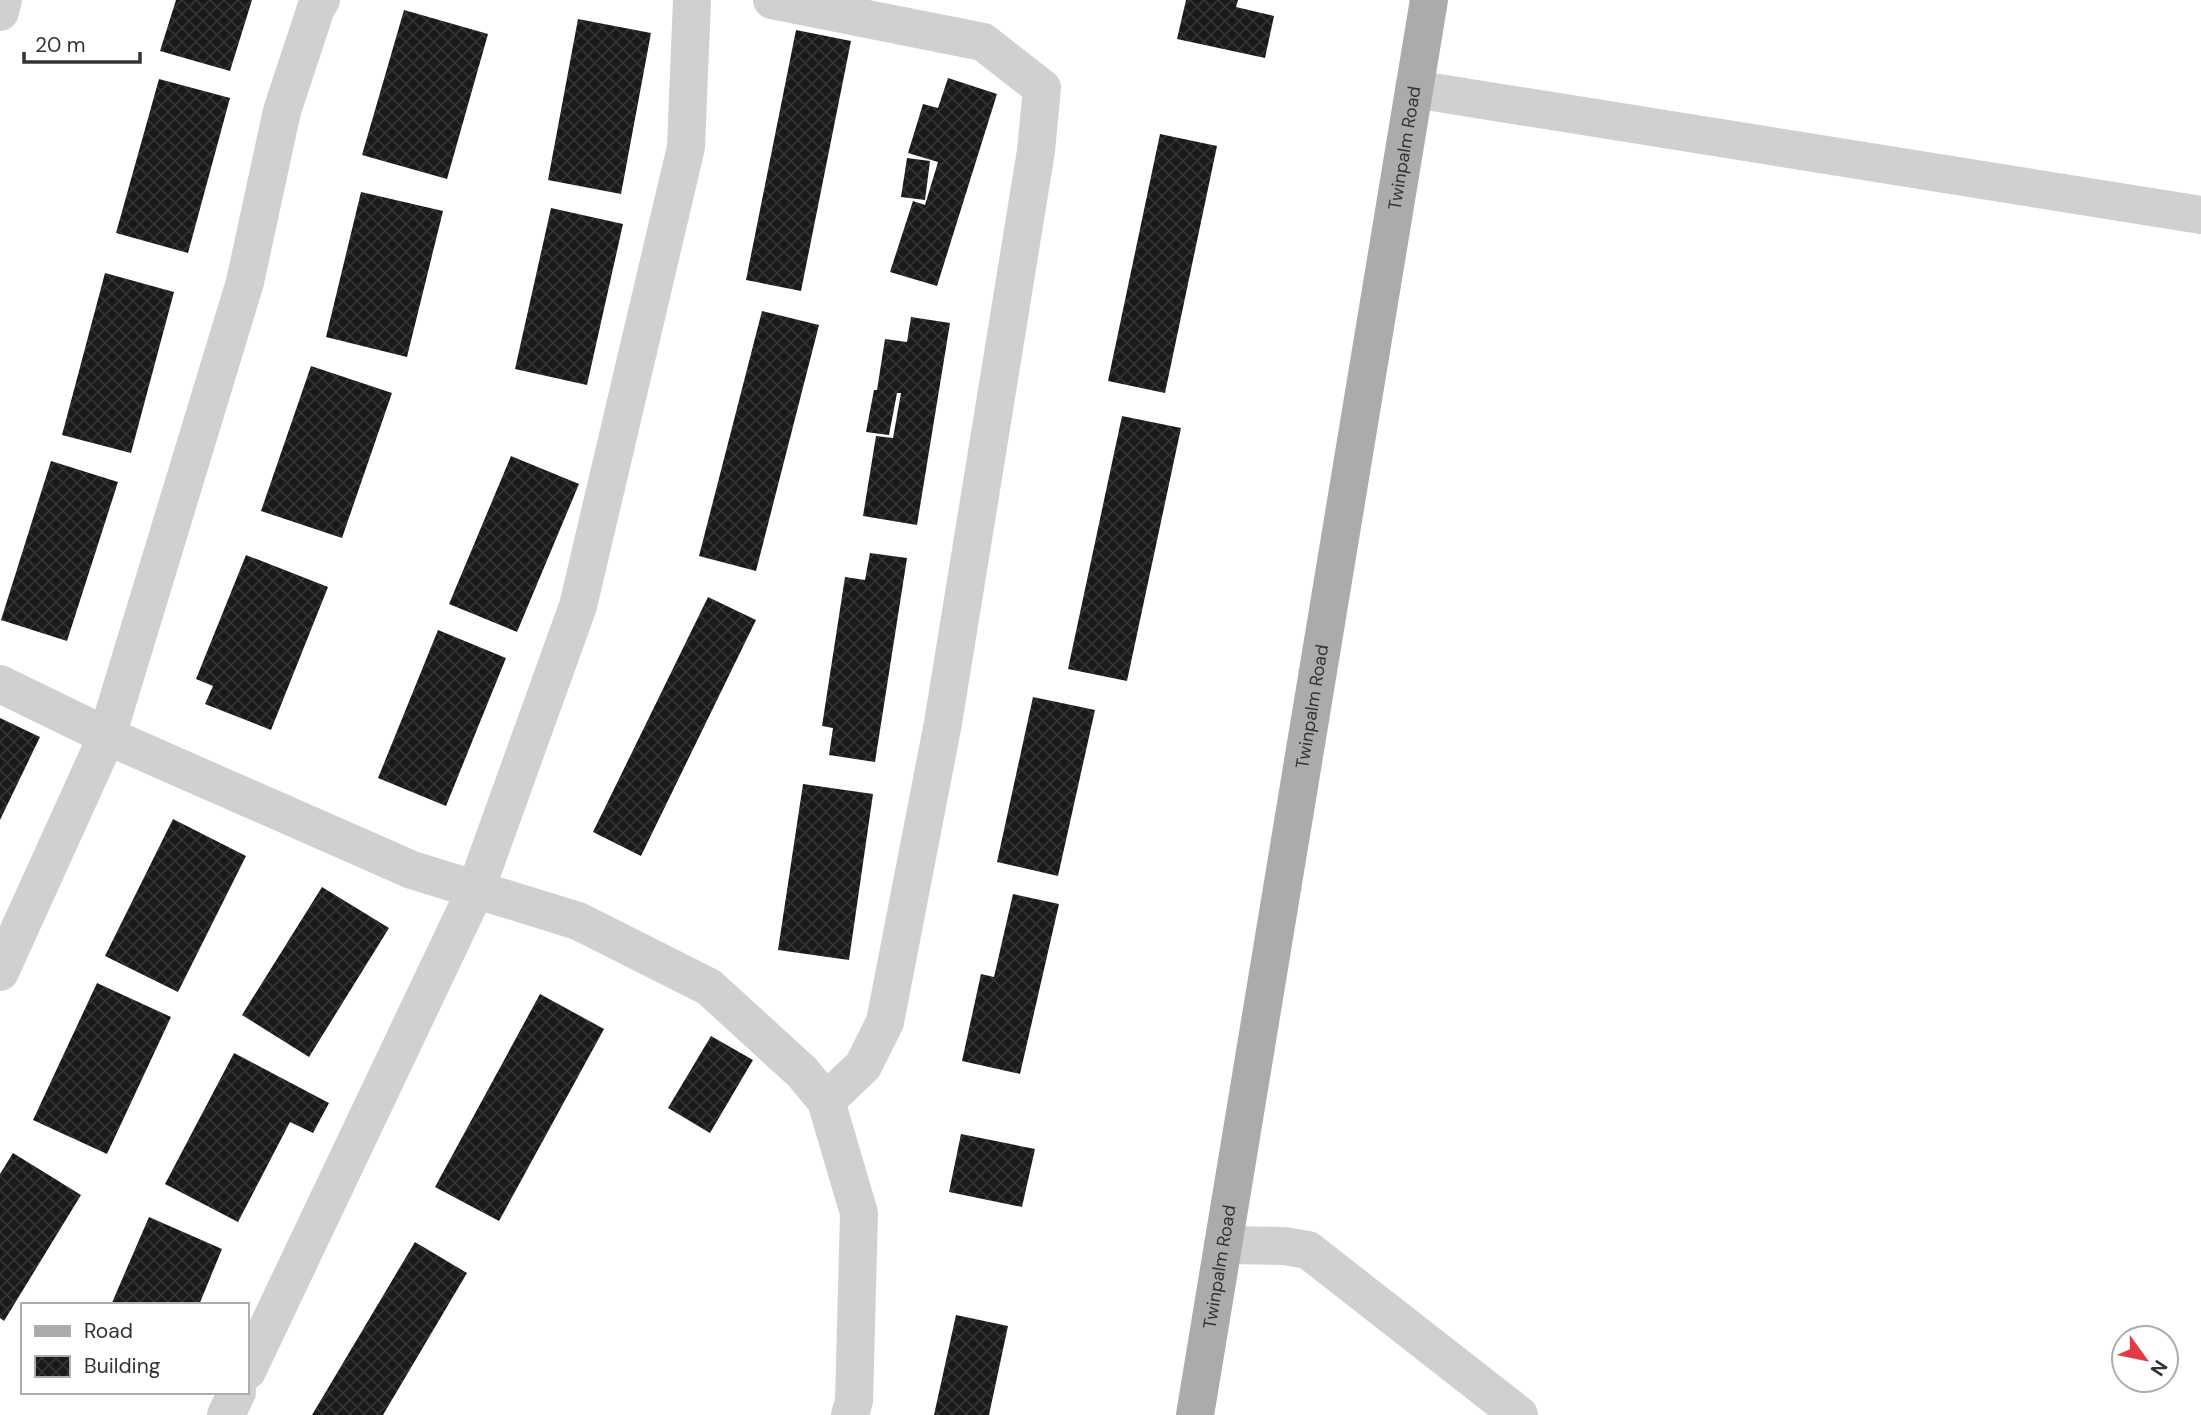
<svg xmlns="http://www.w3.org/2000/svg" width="2201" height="1415" font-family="'DM Sans',sans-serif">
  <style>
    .building { fill: url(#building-cross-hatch) }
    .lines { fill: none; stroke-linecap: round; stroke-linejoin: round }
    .minor { stroke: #d0d0d0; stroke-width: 38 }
    .major { stroke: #ababab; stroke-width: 38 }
    .labels { text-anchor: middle; stroke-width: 7; stroke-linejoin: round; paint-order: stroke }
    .street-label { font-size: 18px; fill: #333; stroke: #fff }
  </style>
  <defs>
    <pattern id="building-cross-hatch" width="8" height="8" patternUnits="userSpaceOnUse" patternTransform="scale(1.75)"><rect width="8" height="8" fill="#1a1a1a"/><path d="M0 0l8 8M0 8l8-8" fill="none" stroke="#333"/></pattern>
  </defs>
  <rect width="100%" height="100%" fill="#fff"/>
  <path class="building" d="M176 0H252L230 71 160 51Z
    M1186 0H1238L1236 7 1274 16 1265 58 1177 39Z
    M404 10 488 34 447 179 362 155Z
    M578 19 651 33 621 194 548 180Z
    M796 30 851 41 801 291 746 280Z
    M948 78 997 94 937 286 890 272 913 201 925 205 938 162 908 153 923 104 938 108Z
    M159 79 230 98 188 253 116 233Z
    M1160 134 1217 146 1165 393 1108 381Z
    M907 158 930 161 925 200 901 197Z
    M361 192 443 211 407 357 326 337Z
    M551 208 623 224 587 385 515 369Z
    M105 273 174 292 131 453 62 435Z
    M762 311 819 325 756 571 699 556Z
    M911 317 950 323 917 525 863 516 876 436 893 438 901 393H897L889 435 866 432 874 390H877L885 339 907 342Z
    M311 366 392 393 342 538 261 511Z
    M1122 416 1181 428 1127 681 1068 669Z
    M511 456 579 484 517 632 449 604Z
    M51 461 118 482 67 641 1 620Z
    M870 553 907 558 875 762 829 755 833 728 822 726 845 577 865 580Z
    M246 555 328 587 271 730 205 704 213 686 196 679Z
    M708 597 756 620 641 856 593 832Z
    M438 630 506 658 446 806 378 778Z
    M1033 697 1095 710 1058 876 997 862Z
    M0 718 40 737 0 820Z
    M803 784 873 794 849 960 778 950Z
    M173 819 246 856 178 992 105 956Z
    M322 887 389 928 309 1057 242 1015Z
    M1013 894 1059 904 1020 1074 962 1061 981 974 994 977Z
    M97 983 171 1017 107 1154 33 1120Z
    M540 994 604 1029 499 1221 435 1187Z
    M711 1036 753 1060 710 1133 668 1108Z
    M234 1053 329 1103 313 1133 290 1122 238 1222 165 1184Z
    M961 1134 1035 1149 1022 1207 949 1192Z
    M13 1153 81 1195 4 1321 0 1318V1174Z
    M149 1217 222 1249 199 1305H111Z
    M415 1242 467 1273 383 1415H312Z
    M956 1315 1008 1326 989 1415H934Z"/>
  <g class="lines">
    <path class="minor" d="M772 0 983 42 1042 88 1036 151 943 723 885 1022 863 1066 826 1101
      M0 12 3 0
      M1414 89 2201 215
      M0 684 107 736 412 870 578 921 709 987 802 1072 826 1101 859 1213 854 1401 850 1415
      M0 972 107 736 245 282 282 111 316 8 321 0
      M1223 1245 1284 1246 1308 1250 1519 1415
      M247 1371 476 889 578 606 686 147 692 0
      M226 1415 237 1392"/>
    <path class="major" id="s1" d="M1195 1415 1429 0"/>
  </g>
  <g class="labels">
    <g class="street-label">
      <text dy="6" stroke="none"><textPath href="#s1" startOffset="1284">Twinpalm Road</textPath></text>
      <text dy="6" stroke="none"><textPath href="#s1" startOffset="718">Twinpalm Road</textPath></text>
      <text dy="6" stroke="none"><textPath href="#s1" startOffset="150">Twinpalm Road</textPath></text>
    </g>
  </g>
  <rect x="21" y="1303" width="228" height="91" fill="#ffffff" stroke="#adadad" stroke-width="2"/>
  <rect x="35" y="1326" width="35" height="10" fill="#ababab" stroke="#adadad" stroke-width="2"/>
  <text x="84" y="1338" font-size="21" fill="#333333">Road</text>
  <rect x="35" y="1356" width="35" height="21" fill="url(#building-cross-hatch)" stroke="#adadad" stroke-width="2"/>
  <text x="84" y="1373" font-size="21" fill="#333333">Building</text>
  <g transform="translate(2145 1359) rotate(123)"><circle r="33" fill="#ffffff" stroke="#adadad" stroke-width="2"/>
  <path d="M0-5L12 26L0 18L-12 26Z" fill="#e63946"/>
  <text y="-10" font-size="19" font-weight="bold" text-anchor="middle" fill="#333333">N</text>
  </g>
  <path d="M24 52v10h116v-10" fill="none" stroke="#333333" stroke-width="3.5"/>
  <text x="35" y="52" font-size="21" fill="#333333" stroke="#ffffff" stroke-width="5" paint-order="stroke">20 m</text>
</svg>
